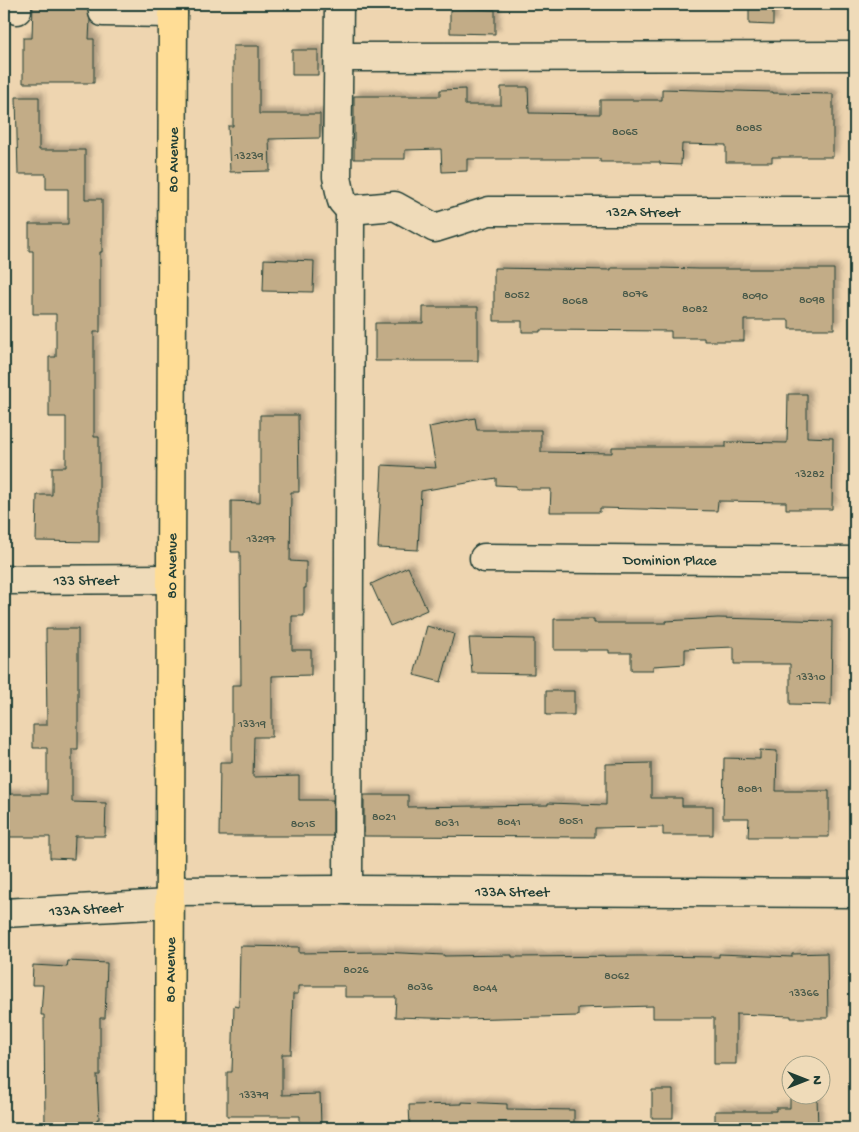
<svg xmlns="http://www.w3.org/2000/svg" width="859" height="1132" font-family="'Gochi Hand',sans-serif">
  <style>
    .building { fill: #c2ac87; stroke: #1f3d34; filter: url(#shadow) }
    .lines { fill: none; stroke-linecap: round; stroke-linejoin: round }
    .minor-casing { stroke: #1f3d34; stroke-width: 31 }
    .major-casing { stroke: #1f3d34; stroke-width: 31 }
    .minor { stroke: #efdbb9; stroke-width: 28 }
    .major { stroke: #ffdd96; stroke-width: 28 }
    .labels { text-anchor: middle; stroke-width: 4; stroke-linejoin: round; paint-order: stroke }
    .number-label { font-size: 12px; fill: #485949 }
    .street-label { font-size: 15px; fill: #1f3d34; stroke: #efdbb9 }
  </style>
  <defs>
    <filter id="shadow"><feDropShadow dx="4.5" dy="-4.5" stdDeviation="2.5" flood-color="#0004"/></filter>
  </defs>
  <rect width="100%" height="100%" fill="#eed5b0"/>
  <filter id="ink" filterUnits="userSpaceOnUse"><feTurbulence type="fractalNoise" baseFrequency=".02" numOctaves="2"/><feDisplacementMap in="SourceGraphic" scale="10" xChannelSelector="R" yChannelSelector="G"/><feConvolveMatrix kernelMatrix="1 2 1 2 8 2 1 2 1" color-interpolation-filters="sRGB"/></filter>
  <g filter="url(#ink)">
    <path class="building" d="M33 4H87L90 20 89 39H94V83H23V38H32Z
      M749 4H773V25L749 24Z
      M450 8 495 10V34L450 33Z
      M233 46H259V114H320V138L269 139 270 171 230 172 228 126H233Z
      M292 50H318V75H292Z
      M501 87H528L529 113 600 114V100H662V89L773 92V93L833 94V157H772V162H726V145L682 144 681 165 660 164V162H600V159H467V171L442 172 441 149 405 150V159H354V96H440V90L465 89V105H501Z
      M16 97H39V150H85V199H102V252H100V332H94V437H99V542L36 541 37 495H52V467H66V417H49V357H56V314H33V251H29V224H68V189H46V174H18Z
      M264 259 314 261 313 292 263 291Z
      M494 268 611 270V268H659L698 269H834V329H789V320H744V341H704V338H671V331L540 330V332H522V321H494Z
      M423 307H478V361H375V323H423Z
      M788 394H807V437L833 438 832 509H786V502L718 501 717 511 600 508V512H550L551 489H516V486L496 485V478L421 491 418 550 378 548 382 465 436 468 429 427 475 418 477 430H541V452L612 453V447H726V442L787 443Z
      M260 415H298L299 492H291L290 561 306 562V588H304V616H292V650H311V675L272 676V737H254L253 777 299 776V800H333V836H219L220 762H232V685H241L240 552H231V501L260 502Z
      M408 567 427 610 390 626 371 584Z
      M718 618 832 621 831 705 790 704V664H734V647L685 649V664L653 666V670H631V653H609V650H554V619H594V623H666V621Z
      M427 626 454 634 441 682 414 675Z
      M46 629H78V749H72V802L106 803 105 836H75L74 859 50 858V837H4V794H47V748H33V725H47Z
      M469 638 534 639V674L472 673Z
      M546 691H574V715H546Z
      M760 750 777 751 776 791H829V837H748L749 818H723L724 758 760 759Z
      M651 763V798H682V806H713V835H663V827L595 828V837L364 836V795H408V807L548 805V803L606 805V764Z
      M240 946 299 947V953L381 952 444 955V956L512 955V957L641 956 719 957V954L792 957V954L827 953 828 1018H791V1016L736 1014V1064H714V1018H653V1006L578 1008V1016L462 1019 395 1017 396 997H345V986H298V994H293L291 1054H282V1095L320 1094 321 1126H300V1116H227V1072H232L234 1006 239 1007Z
      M68 961 107 963 105 1018H100V1075H97L99 1119H97V1128H45L44 1015H41L43 985H32L33 965 67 967Z
      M652 1090H673V1118H652Z
      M790 1098H817L818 1128H715V1111H776V1108H790Z
      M462 1102 507 1104V1109L574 1110V1128H410L409 1105 462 1104Z"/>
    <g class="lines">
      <g class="minor-casing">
        <g id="minor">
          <path d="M17 4V10"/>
          <path d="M102 4 103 12 173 13"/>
          <path id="s1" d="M339 4 337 177 342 201 350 210 395 206 435 228 489 211H855"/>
          <path d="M339 57 855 56"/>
          <path id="s2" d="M484 558 855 561"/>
          <path id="s3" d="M4 580 170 579"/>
          <path d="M348 890 350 210"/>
          <path id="s4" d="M170 891 348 890 855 893"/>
          <path id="s5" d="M4 913 169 904"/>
        </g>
      </g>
      <g class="major-casing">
        <g id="major">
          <path id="s6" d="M169 1128 173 4"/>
        </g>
      </g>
      <use href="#minor" class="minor"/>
      <use href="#major" class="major"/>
    </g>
  </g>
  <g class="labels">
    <g class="number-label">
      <text x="749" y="131">8085</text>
      <text x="625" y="135">8065</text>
      <text x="249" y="159">13239</text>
      <text x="635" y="297">8076</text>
      <text x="517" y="298">8052</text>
      <text x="755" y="299">8090</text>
      <text x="812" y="303">8098</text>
      <text x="575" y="304">8068</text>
      <text x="695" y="312">8082</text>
      <text x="810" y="477">13282</text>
      <text x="261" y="542">13297</text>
      <text x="811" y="680">13310</text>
      <text x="252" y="727">13319</text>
      <text x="750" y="792">8081</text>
      <text x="384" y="820">8021</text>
      <text x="571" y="824">8051</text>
      <text x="509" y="825">8041</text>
      <text x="447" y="826">8031</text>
      <text x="303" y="827">8015</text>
      <text x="356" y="973">8026</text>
      <text x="617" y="979">8062</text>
      <text x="420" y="990">8036</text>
      <text x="485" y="991">8044</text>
      <text x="804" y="996">13366</text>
      <text x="254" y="1098">13379</text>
    </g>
    <g class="street-label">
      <text dy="5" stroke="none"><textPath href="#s6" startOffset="968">80 Avenue</textPath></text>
      <text dy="5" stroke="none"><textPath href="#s1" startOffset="511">132A Street</textPath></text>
      <text dy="5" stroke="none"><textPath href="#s2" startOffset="186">Dominion Place</textPath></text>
      <text dy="5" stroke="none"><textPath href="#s6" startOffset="562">80 Avenue</textPath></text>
      <text dy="5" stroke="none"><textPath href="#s3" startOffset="82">133 Street</textPath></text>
      <text dy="5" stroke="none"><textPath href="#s4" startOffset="342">133A Street</textPath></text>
      <text dy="5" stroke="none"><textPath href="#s5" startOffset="82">133A Street</textPath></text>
      <text dy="5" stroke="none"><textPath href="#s6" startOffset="158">80 Avenue</textPath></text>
    </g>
  </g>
  <rect width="859" height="1132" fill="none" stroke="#efdbb9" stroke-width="20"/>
  <rect x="10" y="10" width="839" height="1112" fill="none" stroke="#1f3d34" stroke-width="2" filter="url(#ink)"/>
  <g transform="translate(806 1080) rotate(90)"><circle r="24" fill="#efdbb9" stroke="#9c9c84"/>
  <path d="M0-4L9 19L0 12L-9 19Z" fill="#1f3d34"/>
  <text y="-8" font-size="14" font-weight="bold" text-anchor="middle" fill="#1f3d34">N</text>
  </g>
</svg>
